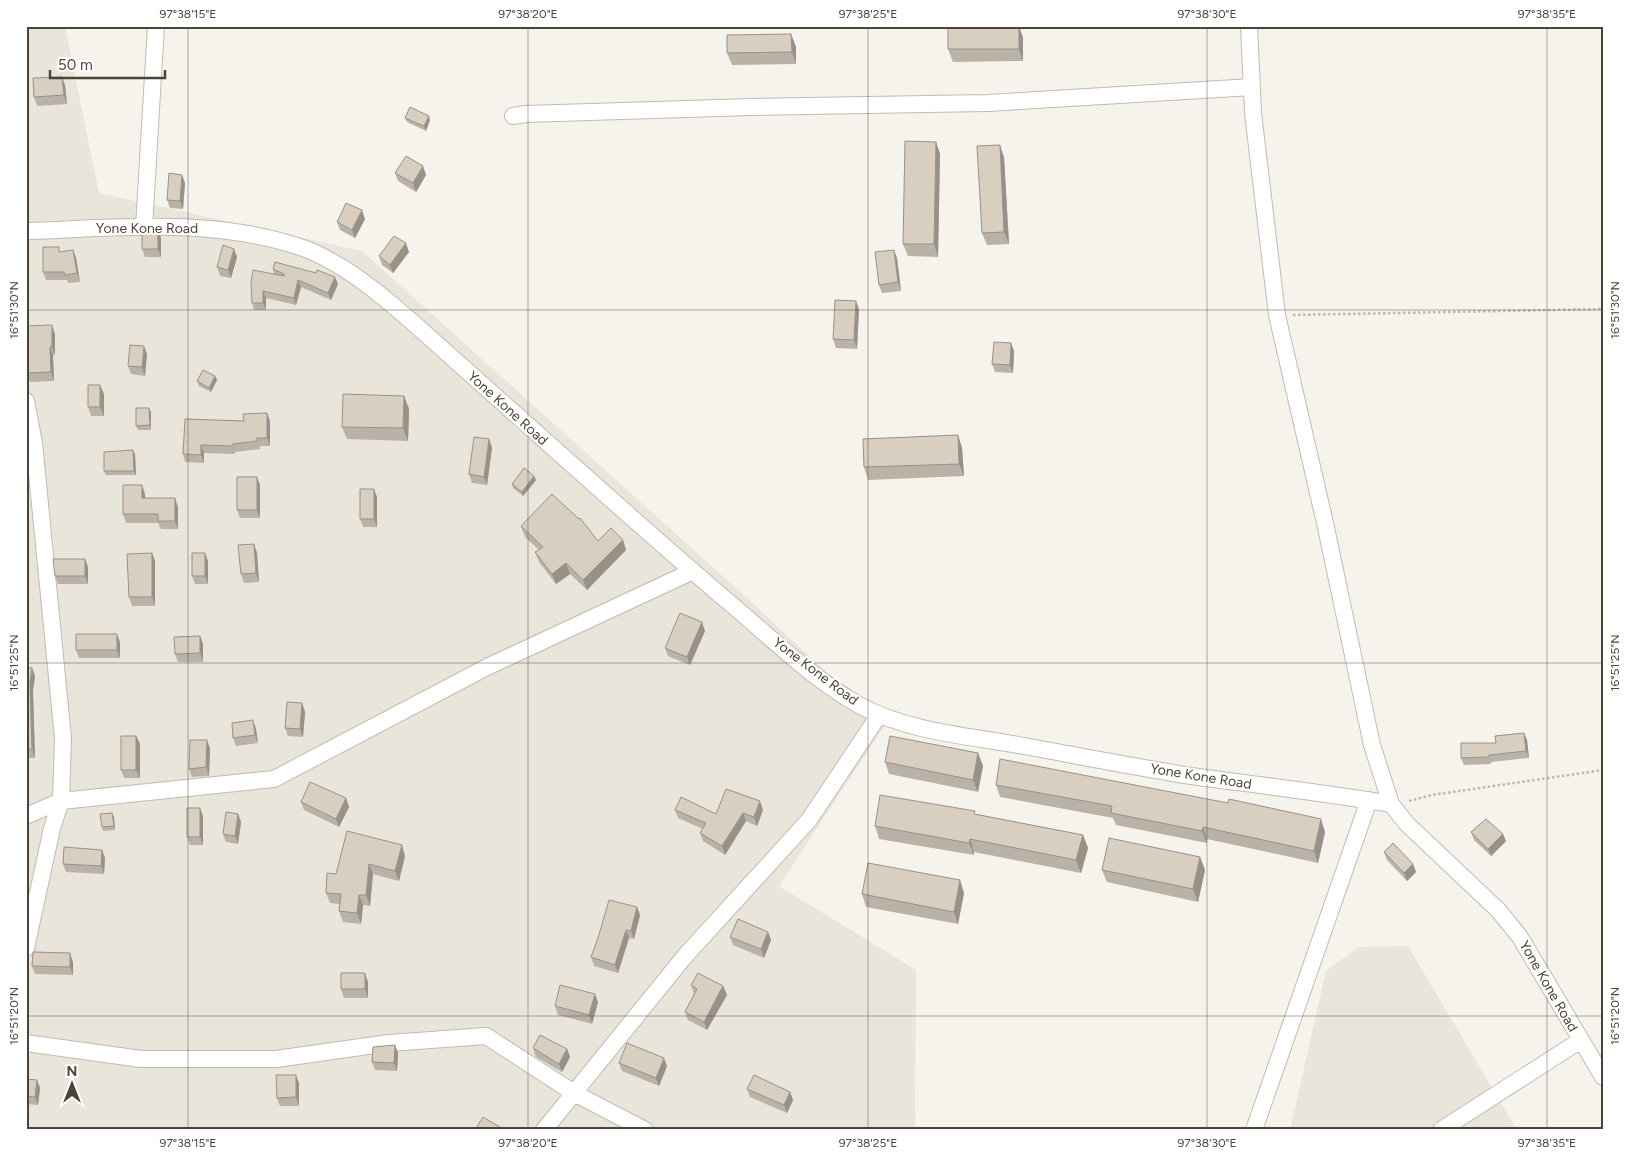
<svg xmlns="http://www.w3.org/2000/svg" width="1629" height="1156" font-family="Figtree,sans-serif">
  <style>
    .residential { fill: #eae5da }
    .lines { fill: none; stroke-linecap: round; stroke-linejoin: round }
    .minor-casing { stroke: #c2bbae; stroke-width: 18 }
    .path { stroke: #c4b79f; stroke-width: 2.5; stroke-dasharray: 2.5 2.5; stroke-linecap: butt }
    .minor { stroke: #fff; stroke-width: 16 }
    .wall { fill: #bab2a6 }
    .shaded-wall { fill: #979187 }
    .building { fill: #d8cfc1; stroke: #979187 }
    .ticks { fill: none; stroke: #4b4439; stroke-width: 1; stroke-opacity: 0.45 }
    .labels { text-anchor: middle; stroke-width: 4; stroke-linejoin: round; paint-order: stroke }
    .street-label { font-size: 14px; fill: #4b4439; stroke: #fff }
    .neatline { fill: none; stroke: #4b4439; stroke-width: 2 }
    .ticks-label { font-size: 12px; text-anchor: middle; fill: #4b4439 }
  </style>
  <rect width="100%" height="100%" fill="#f6f3ec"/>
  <path class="residential" d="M26 26H65L99 193 362 251 747 598 884 727 779 886 916 970 915 1130H26Z
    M1408 946 1517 1130H1290L1326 971 1359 947Z"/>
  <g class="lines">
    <g class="minor-casing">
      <path id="minor" d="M1249 26 1253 113 1277 315 1325 523 1372 745 1391 804
        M513 116 526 114 751 107 988 103 1252 87
        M144 227 156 26
        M26 231C120 228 213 217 303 248 358 268 414 324 458 363 547 442 635 522 725 599 767 634 811 678 859 705 908 732 969 736 1024 746 1079 756 1135 767 1191 776 1258 785 1325 793 1391 804L1407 824 1498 910 1520 937 1603 1077
        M26 401 34 443 63 738 61 801 52 828 26 948
        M26 816 61 801 274 779 487 667 693 571
        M26 1043 141 1059H276L389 1043 486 1036 574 1093 645 1130
        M544 1130 685 956 809 820 879 715
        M1254 1130 1369 800
        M1441 1130 1581 1040"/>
    </g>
    <path class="path" d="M1293 315 1603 309
      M1409 801 1432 795 1603 770"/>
    <use href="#minor" class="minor"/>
  </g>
  <path class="wall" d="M1019 26 1023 38V61L953 62 948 49Z
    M791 34 796 47V64L732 65 727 53Z
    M65 85 67 104 37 106 34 97Z
    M405 118 430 120 426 131 407 122Z
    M936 142 940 154 938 257 908 256 903 244Z
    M1004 157 1009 244 987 245 982 233Z
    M395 173 426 175 416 192 398 181Z
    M185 183 183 209 170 208 167 200Z
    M365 219 355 238 340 230 337 222Z
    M158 230 161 238V257H145L142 249Z
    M234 249 237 257 231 278 220 276 217 267Z
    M73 250 76 258 80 282 68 283 67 280H46L43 272 60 252Z
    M409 252 393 273 382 265 379 256Z
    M897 258 901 291 882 293 879 285Z
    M273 269 338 284 331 300 301 287 296 305 266 298V310H254L252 303 274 274Z
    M859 309 857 349 836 348 833 339Z
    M55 334V355H53L54 381 30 382 27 373Z
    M1014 351 1013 373 995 372 992 364Z
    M147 354 145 376 131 374 128 366Z
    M215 376 217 380 211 392 199 386 197 381Z
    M104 394V416H91L88 407Z
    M404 396 409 409 408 441 347 439 342 427Z
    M151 412V430H138L136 426Z
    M267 413 270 421V446H260V449L235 452V454L204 453V463L185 462 183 454 244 421Z
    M958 435 962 448 964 476 868 480 864 467Z
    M489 439 492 448 487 485 472 483 469 474Z
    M135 454 136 475H106L104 471Z
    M534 476 536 480 523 496 513 488 512 484Z
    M260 485V518H240L237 510Z
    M145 494V498L178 507V529H161L158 523H126L123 514Z
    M377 497V527H363L360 519Z
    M521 526 598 541 623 540 626 550 587 590 570 574 556 584 539 562 535 552 539 550 525 537Z
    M254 544 257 553 259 582 244 583 241 574Z
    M152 553 155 561V606H132L129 597Z
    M85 559 88 567V584H58L55 576Z
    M208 561V584H195L192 576Z
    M705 631 690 665 668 656 665 648Z
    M200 636 203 644V662H178L175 654Z
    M120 642V658H79L76 650Z
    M26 668H32L35 676 33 690 35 758H26Z
    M302 703 305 712 303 737 288 736 285 728Z
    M253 720 256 729 258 743 236 746 233 738Z
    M1524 733 1527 740 1529 758 1491 762V764L1464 765 1461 758Z
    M136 736 140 744V778H124L121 770Z
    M210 748 209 776 192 777 189 769Z
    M978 753 983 766 978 792 889 774 885 762Z
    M996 785 1325 832 1318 863 1207 839V843L1116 825 1113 818 1000 797Z
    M346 798 349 807 339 827 304 810 301 802Z
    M675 810 716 814 763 810 757 826 746 821 725 855 703 841 700 833 703 829 678 818Z
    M238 814 241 822 238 844 226 842 223 834Z
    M976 814 1083 835 1088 848 1081 873 974 852V855L879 839 875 826Z
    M203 816V845H190L187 837Z
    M114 817 115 830 103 831 102 827Z
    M347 831 405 856 399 881 373 874 370 906 363 905 361 924 343 922 339 911 340 904 330 903 326 893 336 874Z
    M1471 832 1506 841 1491 856 1474 840Z
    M102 850 105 858 104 874 66 872 63 864Z
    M1384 852 1413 864 1416 872 1407 881 1387 860Z
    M1200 857 1205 870 1198 902 1107 882 1102 870Z
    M964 893 958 924 866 907 862 894Z
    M637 907 640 915 634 939 629 938 618 973 594 966 591 957Z
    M768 932 771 940 764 958 733 945 730 937Z
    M73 962V975L35 974 32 966Z
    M368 982V998H344L341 989Z
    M691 985 723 986 727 995 707 1030 688 1020 685 1012 694 994Z
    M598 1002 592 1024 558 1015 555 1006Z
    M395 1045 398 1053 397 1071 375 1070 372 1062Z
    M533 1048 567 1049 570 1057 562 1072 536 1057Z
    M619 1063 667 1066 659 1086 622 1071Z
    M26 1079 37 1080 40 1088 38 1105 26 1104Z
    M299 1083V1106H280L277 1098Z
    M747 1089 790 1092 793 1100 787 1113 750 1097Z"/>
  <path class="shaded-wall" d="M1019 26 1023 38V61L1019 49Z
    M791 34 796 47V64L792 52Z
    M62 77 65 85 67 104 64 95Z
    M429 116 430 120 426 131 424 126Z
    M936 142 940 154 938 257 934 244Z
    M1000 145 1004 157 1009 244 1004 232Z
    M423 166 426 175 416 192 413 183Z
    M182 175 185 183 183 209 180 201Z
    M362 210 365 219 355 238 352 230Z
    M158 230 161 238V257L158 249Z
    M406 243 409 252 393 273 390 265Z
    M234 249 237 257 231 278 228 270Z
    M73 250 76 258 80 282 77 273Z
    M894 250 897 258 901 291 898 282Z
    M335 277 338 284 331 300 328 293Z
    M298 280 301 287 296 305 294 298Z
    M263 291 266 298V310L263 303Z
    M856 301 859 309 857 349 854 340Z
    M52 325 55 334V355L52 347Z
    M1011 343 1014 351 1013 373 1010 365Z
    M144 346 147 354 145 376 142 367Z
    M50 347 53 355 54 381 51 372Z
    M215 376 217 380 211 392 209 388Z
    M100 385 104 394V416L100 407Z
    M404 396 409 409 408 441 403 428Z
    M149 408 151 412V430L150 425Z
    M267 413 270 421V446L267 438Z
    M958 435 962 448 964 476 959 464Z
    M489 439 492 448 487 485 484 477Z
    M201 445 204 453V463L201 455Z
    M133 450 135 454 136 475 134 471Z
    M534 476 536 480 523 496 522 492Z
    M257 477 260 485V518L257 510Z
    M142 485 145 494V507L142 498Z
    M374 489 377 497V527L374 519Z
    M175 498 178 507V529L175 521Z
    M623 540 626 550 587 590 583 580Z
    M254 544 257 553 259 582 256 573Z
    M152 553 155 561V606L152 597Z
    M205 553 208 561V584L205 576Z
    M85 559 88 567V584L85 576Z
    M566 563 570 574 556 584 552 574Z
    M702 622 705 631 690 665 687 657Z
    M117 634 120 642V658L117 650Z
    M200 636 203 644V662L200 653Z
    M32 668 35 676 33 690 35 758 32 749 30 682Z
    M302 703 305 712 303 737 300 729Z
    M253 720 256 729 258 743 255 735Z
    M1524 733 1527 740 1529 758 1526 751Z
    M136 736 140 744V778L136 770Z
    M207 740 210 748 209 776 206 767Z
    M978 753 983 766 978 792 973 780Z
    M346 798 349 807 339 827 336 819Z
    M760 801 763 810 757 826 754 817Z
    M200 808 203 816V845L200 837Z
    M112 813 114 817 115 830 114 826Z
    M743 813 746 821 725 855 722 846Z
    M238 814 241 822 238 844 235 836Z
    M1321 819 1325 832 1318 863 1314 851Z
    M1203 827 1207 839V843L1202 831Z
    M1503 834 1506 841 1491 856 1488 849Z
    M1083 835 1088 848 1081 873 1076 860Z
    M970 839 974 852V855L969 843Z
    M402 845 405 856 399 881 395 871Z
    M102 850 105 858 104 874 101 866Z
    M1200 857 1205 870 1198 902 1193 889Z
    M369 864 373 874 370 906 366 895Z
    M1413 864 1416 872 1407 881 1404 873Z
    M960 880 964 893 958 924 954 912Z
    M359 895 363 905 361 924 357 913Z
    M637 907 640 915 634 939 631 931Z
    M626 930 629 938 618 973 615 965Z
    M768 932 771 940 764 958 761 949Z
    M70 953 73 962V975L70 967Z
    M365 973 368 982V998L365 989Z
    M723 986 727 995 707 1030 704 1022Z
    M595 994 598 1002 592 1024 589 1015Z
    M395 1045 398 1053 397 1071 394 1063Z
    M567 1049 570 1057 562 1072 559 1064Z
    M664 1058 667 1066 659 1086 656 1078Z
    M296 1075 299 1083V1106L296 1097Z
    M37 1080 40 1088 38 1105 35 1097Z
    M790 1092 793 1100 787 1113 784 1105Z"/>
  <path class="building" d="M948 26H1019V49H948Z
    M791 34 792 52 727 53V35Z
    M62 77 64 95 34 97 33 78Z
    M410 107 429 116 424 126 405 118Z
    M905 141 936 142 934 244H903Z
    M1000 145 1004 232 982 233 977 146Z
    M406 156 423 166 413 183 395 173Z
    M169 173 182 175 180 201 167 200Z
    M346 203 362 210 352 230 337 222Z
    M142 230H158V249H142Z
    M394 236 406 243 390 265 379 256Z
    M223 245 234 249 228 270 217 267Z
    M43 247H59V252L73 250 77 273 65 275 64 272H43Z
    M894 250 898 282 879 285 875 252Z
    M275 262 316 273 317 270 335 277 328 293 298 280 294 298 263 291V303H252L251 283 253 270 284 276V274L273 269Z
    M835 300 856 301 854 340 833 339Z
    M52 325V347H50L51 372 27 373 26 326Z
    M994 342 1011 343 1010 365 992 364Z
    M130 345 144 346 142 367 128 366Z
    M203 370 215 376 209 388 197 381Z
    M88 385H100V407H88Z
    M343 394 404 396 403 428 342 427Z
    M136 408H149L150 425 136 426Z
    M267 413V438H257V441L233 444 232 446 201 445V455L183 454 185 419 244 421 243 414Z
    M958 435 959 464 864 467 863 439Z
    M474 437 489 439 484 477 469 474Z
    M133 450 134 471H104V452Z
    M524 468 534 476 522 492 512 484Z
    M237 477H257V510H237Z
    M123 485H142V498H175V521H158V514H123Z
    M360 489H374V519H360Z
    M552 494 579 519 580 518 598 541 611 528 623 540 583 580 566 563 552 574 535 552 543 547 521 526Z
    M254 544 256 573 241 574 238 545Z
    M152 553V597H129L127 554Z
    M192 553H205V576H192Z
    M53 559H85V576H55Z
    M680 613 702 622 687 657 665 648Z
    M76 634H117V650H76Z
    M200 636V653L175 654 174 637Z
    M26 668H32L30 682 32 749H26Z
    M287 702 302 703 300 729 285 728Z
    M253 720 255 735 233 738 232 723Z
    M1524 733 1526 751 1489 755V757L1461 758V743H1496L1495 736Z
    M121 736H136V770H121Z
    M890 736 978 753 973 780 885 762Z
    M190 740H207L206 767 189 769Z
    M1000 759 1228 803 1229 799 1321 819 1314 851 1203 827 1202 831 1111 813 1112 806 996 785Z
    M310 782 346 798 336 819 301 802Z
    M726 789 760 801 754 817 743 813 722 846 700 833 706 823 675 810 681 797 716 814Z
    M880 795 975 811 974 814 1083 835 1076 860 970 839 969 843 875 826Z
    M187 808H200V837H187Z
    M226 812 238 814 235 836 223 834Z
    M112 813 114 826 102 827 100 814Z
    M1486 819 1503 834 1488 849 1471 832Z
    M347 831 402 845 395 871 369 864 366 895H359L357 913 339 911 341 894 326 893 327 873 336 874Z
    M1109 838 1200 857 1193 889 1102 870Z
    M1393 843 1413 864 1404 873 1384 852Z
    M64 847 102 850 101 866 63 864Z
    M868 863 960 880 954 912 862 894Z
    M609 900 637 907 631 931 626 930 615 965 591 957 598 938Z
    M738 919 768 932 761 949 730 937Z
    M33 952 70 953V967L32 966Z
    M341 973H365V989H341Z
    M698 973 723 986 704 1022 685 1012 697 989 691 985Z
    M560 985 595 994 589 1015 555 1006Z
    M540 1035 567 1049 559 1064 533 1048Z
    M627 1043 664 1058 656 1078 619 1063Z
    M395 1045 394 1063 372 1062 373 1047Z
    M276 1075H296V1097L277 1098Z
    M754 1075 790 1092 784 1105 747 1089Z
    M26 1079 37 1080 35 1097 26 1096Z
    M483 1117 500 1127 498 1130H475Z"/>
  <path class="ticks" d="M188 26V1130M528 26V1130M868 26V1130M1207 26V1130M1547 26V1130M26 310H1603M26 663H1603M26 1016H1603"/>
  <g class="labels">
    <g class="street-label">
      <text x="147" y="233">Yone Kone Road</text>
      <text transform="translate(508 408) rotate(42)" y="5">Yone Kone Road</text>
      <text transform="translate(816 671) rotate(37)" y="5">Yone Kone Road</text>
      <text transform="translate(1201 776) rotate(9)" y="5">Yone Kone Road</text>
      <text transform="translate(1549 986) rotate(60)" y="5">Yone Kone Road</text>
    </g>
  </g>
  <rect width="1629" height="1156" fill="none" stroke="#ffffff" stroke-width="55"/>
  <g transform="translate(72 1084)" stroke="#ffffff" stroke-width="4" paint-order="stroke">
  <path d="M0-4L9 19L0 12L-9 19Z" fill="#4b4439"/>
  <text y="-8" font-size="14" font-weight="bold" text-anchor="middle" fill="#4b4439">N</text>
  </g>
  <path d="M50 70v8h115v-8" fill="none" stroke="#4b4439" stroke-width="2.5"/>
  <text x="58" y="70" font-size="15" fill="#4b4439" stroke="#ffffff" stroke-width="4" paint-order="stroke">50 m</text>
  <rect x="28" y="28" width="1574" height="1100" class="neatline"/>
  <g class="ticks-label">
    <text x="188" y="18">97°38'15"E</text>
    <text x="528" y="18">97°38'20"E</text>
    <text x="868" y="18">97°38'25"E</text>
    <text x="1207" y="18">97°38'30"E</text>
    <text x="1547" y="18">97°38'35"E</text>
    <text transform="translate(14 310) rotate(-90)" y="4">16°51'30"N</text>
    <text transform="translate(1615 310) rotate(-90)" y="4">16°51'30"N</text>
    <text transform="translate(14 663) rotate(-90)" y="4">16°51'25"N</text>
    <text transform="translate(1615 663) rotate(-90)" y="4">16°51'25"N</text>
    <text transform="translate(14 1016) rotate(-90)" y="4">16°51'20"N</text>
    <text transform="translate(1615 1016) rotate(-90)" y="4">16°51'20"N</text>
    <text x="188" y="1147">97°38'15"E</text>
    <text x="528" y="1147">97°38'20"E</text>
    <text x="868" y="1147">97°38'25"E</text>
    <text x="1207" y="1147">97°38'30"E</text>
    <text x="1547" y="1147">97°38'35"E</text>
  </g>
</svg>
